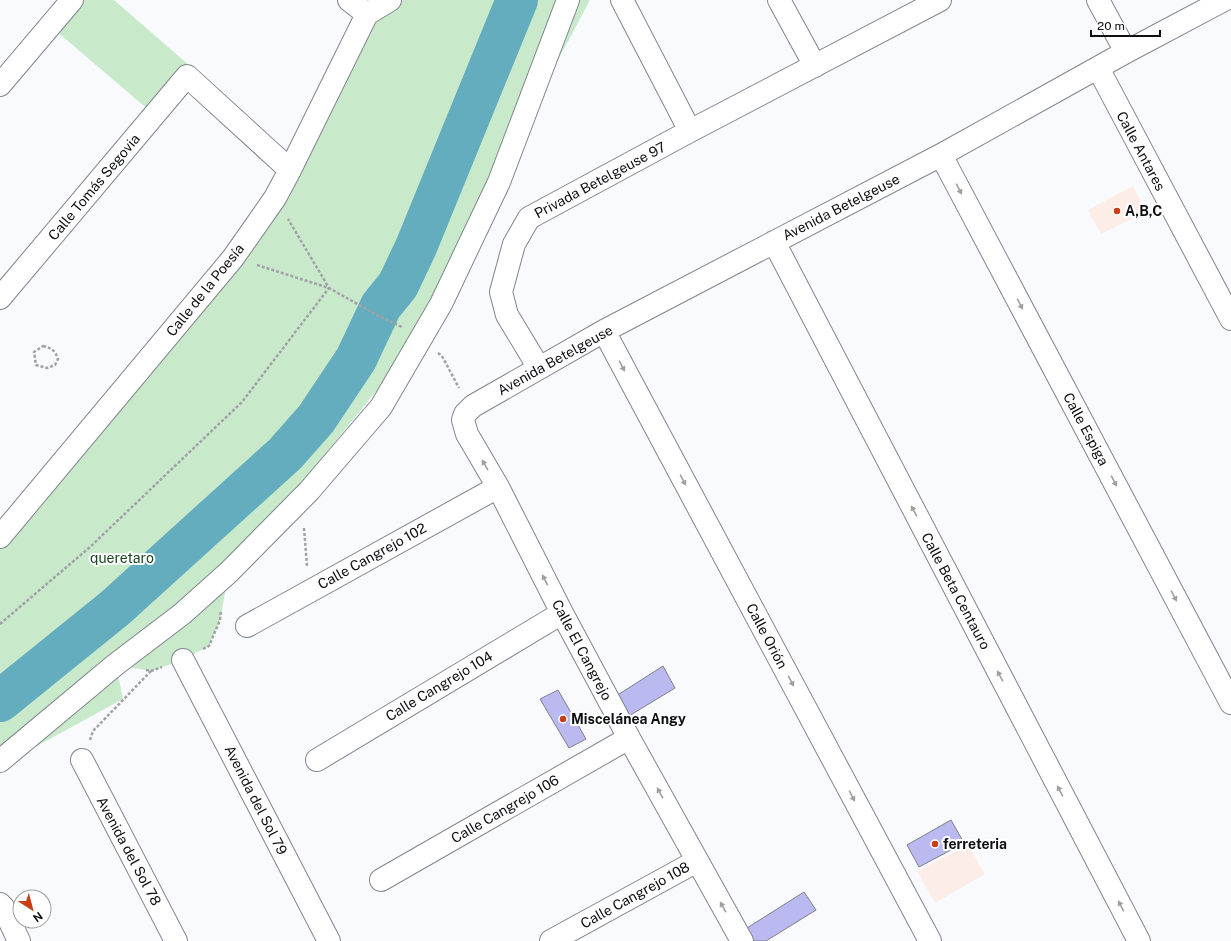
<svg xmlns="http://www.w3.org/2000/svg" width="1231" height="941" font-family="'Public Sans',sans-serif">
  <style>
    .education { fill: #fcede7 }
    .green { fill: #c9e9cb }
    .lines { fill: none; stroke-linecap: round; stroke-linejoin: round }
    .river { stroke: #63adbf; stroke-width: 42 }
    .building { fill: #babaf1; stroke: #7f7f88 }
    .minor-casing { stroke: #81858e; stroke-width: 24 }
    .major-casing { stroke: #81858e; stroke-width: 24 }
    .path { stroke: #a1a2a6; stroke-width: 2.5; stroke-dasharray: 3 2; stroke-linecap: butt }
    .minor { stroke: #fff; stroke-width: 22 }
    .major { stroke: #fff; stroke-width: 22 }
    .oneway { fill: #9e9fa0 }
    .poi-dot { fill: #c73e17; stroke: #fff; stroke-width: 1.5 }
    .labels { text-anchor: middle; stroke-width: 4; stroke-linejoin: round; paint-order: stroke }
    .street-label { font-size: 14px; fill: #0d0e11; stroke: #fff }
    .poi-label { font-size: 14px; font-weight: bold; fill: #0d0e11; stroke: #fff; text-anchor: start }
    .park-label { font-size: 14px; fill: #15471f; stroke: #fff }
  </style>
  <rect width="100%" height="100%" fill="#f9fafe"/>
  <path class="education" d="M1133 186 1146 212 1101 234 1088 210Z
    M968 845 985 874 935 903 917 871Z"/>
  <path class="green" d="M80 0H114L190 66 151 112 55 30Z
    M349 0H590L511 149 421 336 229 572 220 620 209 646 183 660 151 671 116 665 123 699 0 766V537L233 258 366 14Z"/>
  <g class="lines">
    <path class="river" d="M0 701 115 608 285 454 316 419 356 359 381 306 398 285 416 247 517 0"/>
  </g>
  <path class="building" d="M663 666 675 688 624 719 613 698Z
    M558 690 586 739 569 748 540 699Z
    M951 820 964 843 919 867 907 845Z
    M804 892 816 910 766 941H752L747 928Z"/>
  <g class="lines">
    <g class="minor-casing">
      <path id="minor" d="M349 0 367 14
        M622 0 690 131
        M779 0 815 66
        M1098 0 1126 52
        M367 14 390 0
        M1098 68 1231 319
        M0 85 72 0
        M941 155 1231 703
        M774 242 1139 941
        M0 298 187 76 290 170
        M604 331 930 941
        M539 368 507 315 501 292 514 244 529 218 690 131 940 0
        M0 537 233 258 275 198 290 170 367 14
        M247 626 498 487
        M183 660 329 941
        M82 760 176 941
        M317 760 562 613
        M381 880 629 738
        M0 904 3 907 19 941
        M551 941 697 861
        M742 941 629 738 562 613 498 487 467 434 463 420 465 414 473 406 604 331 941 155 1126 52 1224 0"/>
    </g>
    <g class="major-casing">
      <path id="major" d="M0 761 115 665 182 614 229 572 309 491 381 407 441 304 499 182 568 0"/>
    </g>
    <path class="path" d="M257 265 329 288 377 315 402 327
      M43 346C51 348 55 350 58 359L55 365 47 368 36 365 34 352Z
      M438 353 442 356 459 388
      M304 528 307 566
      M0 624 90 547 242 402 329 288 288 219
      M203 649 209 646 220 620 221 610
      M146 670 151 671 162 667
      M90 740 93 731 151 671"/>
    <use href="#minor" class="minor"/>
    <use href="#major" class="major"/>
  </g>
  <defs><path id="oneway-solid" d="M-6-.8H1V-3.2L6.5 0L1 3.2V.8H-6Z"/></defs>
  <g class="oneway">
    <use href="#oneway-solid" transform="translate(959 189) rotate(62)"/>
    <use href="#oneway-solid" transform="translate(1020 304) rotate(62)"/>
    <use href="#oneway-solid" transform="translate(622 366) rotate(62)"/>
    <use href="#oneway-solid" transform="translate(485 465) rotate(-120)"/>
    <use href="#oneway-solid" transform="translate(683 480) rotate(62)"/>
    <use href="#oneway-solid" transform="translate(1114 481) rotate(62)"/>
    <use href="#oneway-solid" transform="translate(914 511) rotate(-118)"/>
    <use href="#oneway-solid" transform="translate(545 580) rotate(-117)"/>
    <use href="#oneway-solid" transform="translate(1174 596) rotate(62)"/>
    <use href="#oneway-solid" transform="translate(1000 676) rotate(-118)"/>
    <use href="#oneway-solid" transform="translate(791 681) rotate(62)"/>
    <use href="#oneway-solid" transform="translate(1060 791) rotate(-118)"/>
    <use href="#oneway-solid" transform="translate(660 793) rotate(-119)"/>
    <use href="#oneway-solid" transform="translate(852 796) rotate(62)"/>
    <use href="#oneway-solid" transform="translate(1121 906) rotate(-118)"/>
    <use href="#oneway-solid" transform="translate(723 907) rotate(-119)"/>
  </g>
  <g class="poi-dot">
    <circle cx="1117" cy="211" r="4"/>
    <circle cx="563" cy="719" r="4"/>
    <circle cx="935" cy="844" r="4"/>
  </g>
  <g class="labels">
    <g class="street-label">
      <text transform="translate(1141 151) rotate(62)" y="5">Calle Antares</text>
      <text transform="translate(600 180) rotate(-28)" y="5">Privada Betelgeuse 97</text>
      <text transform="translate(94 187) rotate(-50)" y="5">Calle Tomás Segovia</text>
      <text transform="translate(841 207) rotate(-27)" y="5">Avenida Betelgeuse</text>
      <text transform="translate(205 290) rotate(-51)" y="5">Calle de la Poesía</text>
      <text transform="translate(555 360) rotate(-29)" y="5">Avenida Betelgeuse</text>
      <text transform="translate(1086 429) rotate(62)" y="5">Calle Espiga</text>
      <text transform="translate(372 556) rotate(-29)" y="5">Calle Cangrejo 102</text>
      <text transform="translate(956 591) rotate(62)" y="5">Calle Beta Centauro</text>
      <text transform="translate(767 636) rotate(62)" y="5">Calle Orión</text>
      <text transform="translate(582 650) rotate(62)" y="5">Calle El Cangrejo</text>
      <text transform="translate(439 686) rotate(-31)" y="5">Calle Cangrejo 104</text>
      <text transform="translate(256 800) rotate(63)" y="5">Avenida del Sol 79</text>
      <text transform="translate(505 809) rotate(-30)" y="5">Calle Cangrejo 106</text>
      <text transform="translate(129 851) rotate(62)" y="5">Avenida del Sol 78</text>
      <text transform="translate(635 895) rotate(-29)" y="5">Calle Cangrejo 108</text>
    </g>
    <g class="poi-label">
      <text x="1125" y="216">A,B,C</text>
      <text x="571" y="724">Miscelánea Angy</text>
      <text x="943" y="849">ferreteria</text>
    </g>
    <g class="park-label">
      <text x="122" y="563">queretaro</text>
    </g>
  </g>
  <g transform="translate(32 909) rotate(144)"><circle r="19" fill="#ffffff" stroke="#9e9fa0"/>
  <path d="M0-3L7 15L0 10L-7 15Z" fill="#c73e17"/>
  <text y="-6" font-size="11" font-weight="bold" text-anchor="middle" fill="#0d0e11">N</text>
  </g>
  <path d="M1091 30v6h69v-6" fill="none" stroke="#0d0e11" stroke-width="2"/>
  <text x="1097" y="30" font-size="12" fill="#0d0e11" stroke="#ffffff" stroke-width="3" paint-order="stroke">20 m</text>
</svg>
